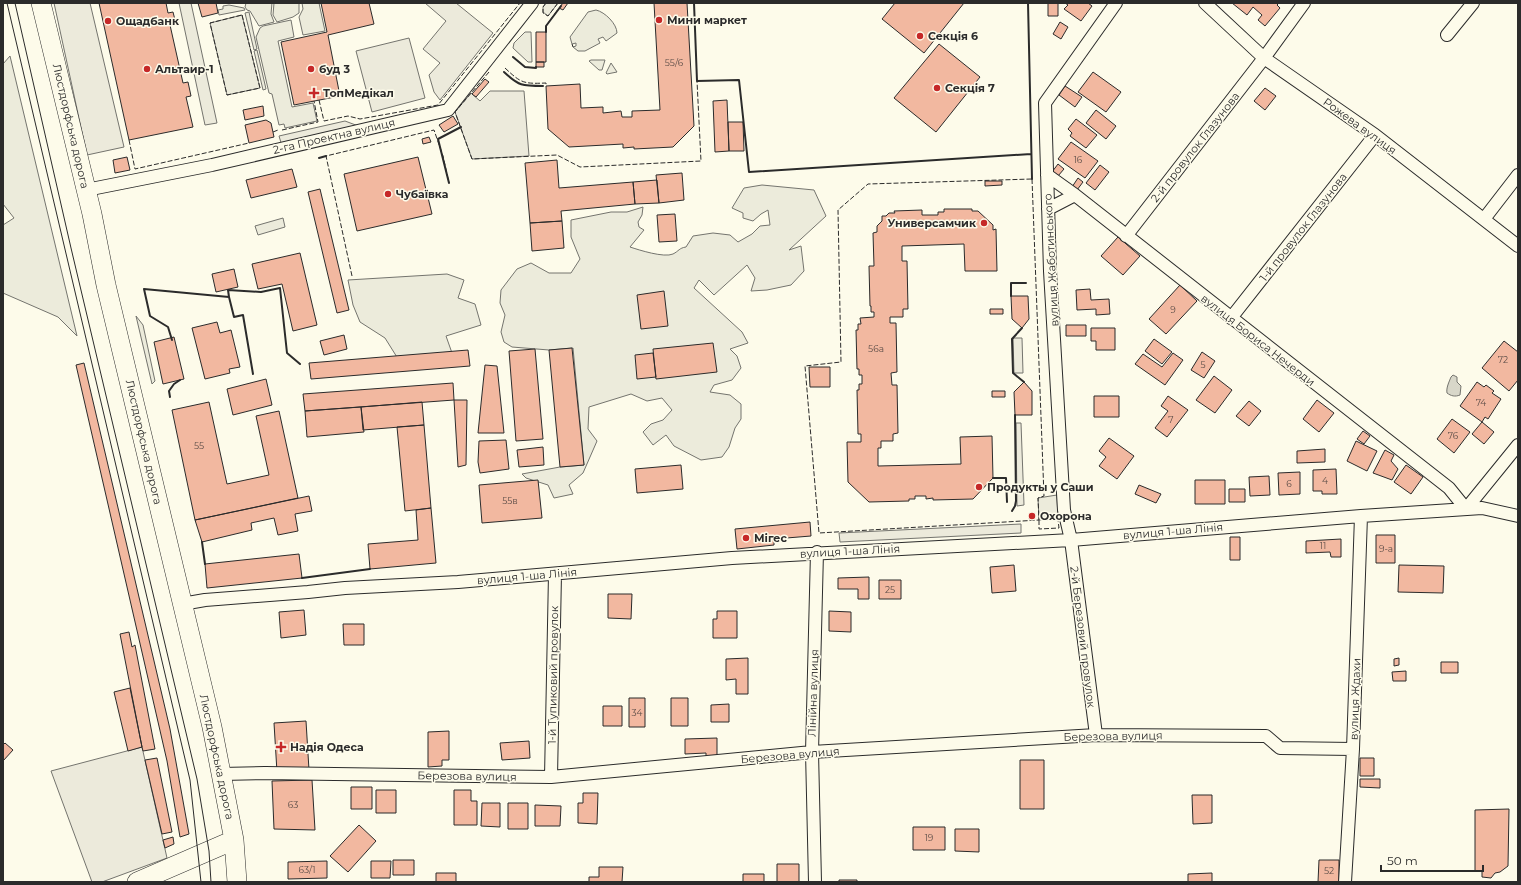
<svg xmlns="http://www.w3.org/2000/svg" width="1521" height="885" font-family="Montserrat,sans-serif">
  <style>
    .green { fill: #ecebdb; stroke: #74746e }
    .parking { fill: #eceadb; stroke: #74746e }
    .water { fill: #d8d7c9; stroke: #74746e }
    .building { fill: #f2b8a0; stroke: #2b2b2b }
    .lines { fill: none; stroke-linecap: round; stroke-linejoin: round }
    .street-casing { stroke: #2b2b2b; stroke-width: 14 }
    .primary-casing { stroke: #2b2b2b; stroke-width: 20 }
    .street { stroke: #fdfbea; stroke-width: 12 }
    .primary { stroke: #fdfbea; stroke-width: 19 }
    .tram { stroke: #2b2b2b; stroke-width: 1 }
    .fence { stroke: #2b2b2b; stroke-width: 1; stroke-dasharray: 5 2; stroke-linecap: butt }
    .wall { stroke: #2b2b2b; stroke-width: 2 }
    .poi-dot { fill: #c62828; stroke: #fdfbea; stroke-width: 1.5 }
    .labels { text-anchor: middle; stroke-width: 3; stroke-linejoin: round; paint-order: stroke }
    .number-label { font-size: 9px; fill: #5d4e48 }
    .poi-label { font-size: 11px; font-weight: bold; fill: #2b2b2b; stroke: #fdfbea; text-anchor: start }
    .street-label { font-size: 11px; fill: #2b2b2b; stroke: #fdfbea }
  </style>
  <rect width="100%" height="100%" fill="#fdfbea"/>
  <path class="green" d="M246 3H272L271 14 274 22 259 26 250 11 247 10 245 7Z
    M274 3H299V13L293 17 277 22 273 15Z
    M302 3H319L325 31 303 35 299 17 303 9Z
    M546 3H558L548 16 543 12V7Z
    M229 5 244 8 245 10 219 15 218 10 223 9V6Z
    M596 10C605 12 617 24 617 33L606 41 603 37 598 39 600 43 585 51H578L573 47 576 46V43L572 44 570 37 588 12Z
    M249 12 257 49 254 50 245 13Z
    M242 15 260 88 227 95 210 23Z
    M291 20 294 37 278 41 292 107 313 103 317 121 285 128 284 124 279 125 272 94 269 93 256 37 260 28 263 26Z
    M525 32H531L532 62H528L513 48 514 43Z
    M257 50 266 89 263 90 254 51Z
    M10 56 77 336 58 317 3 293V225L14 218 3 204V64Z
    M591 60H605L602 70H599L589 61Z
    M611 63 617 72 607 74 606 73Z
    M762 185 814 190 826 216 789 250 801 246 804 271 791 285 767 290 751 291 755 278 747 265 714 295 699 280 694 288 742 332 748 343 730 349 737 356 741 368 732 380 714 385 710 392 730 395 741 404V419L735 428 729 447 722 457 701 460 674 446 666 435 653 445 643 432 651 424 663 420 672 410 662 398 647 401 631 394 589 407 588 429 597 441 583 473 569 485 573 494 554 498 548 485 526 478 522 474 560 467 584 465 573 348 549 350 512 347 504 342 501 332 505 315 500 303 501 290 517 269 531 263 549 273H571L580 259 571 237V220L611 212H627L643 207 642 215 638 222 639 227 644 230 630 247C639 250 664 258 673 254 679 251 679 248 686 247L693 236 713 233 730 235 738 242 752 234 760 226 770 225 768 210 761 214 753 221 743 218V213L732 208 744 188Z
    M283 218 285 227 258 235 255 226Z
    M447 274 464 280 458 298 475 304 481 325 446 336 452 353 400 362 385 338 360 322 353 305 348 280Z
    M136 316 143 325 155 381 152 384Z
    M1057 495 1058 520H1039L1038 498Z"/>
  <path class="parking" d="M54 3H90L124 147 87 155Z
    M179 3H191L217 123 205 125Z
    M425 3H456L493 33 440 100 434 92 429 75 440 63 423 49 446 21Z
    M409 38 425 98 372 112 356 51Z
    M490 91H524L529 156 472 159 455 112 471 93 480 101Z
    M345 121 361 127 282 146 279 136Z
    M1013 338H1022L1023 373H1014Z
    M1016 423H1021L1024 505 1017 506Z
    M1021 524V533L840 542 839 533Z
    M142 747 167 858 102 882H92L51 771Z"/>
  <path class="water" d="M1453 375 1457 377V382L1461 386 1460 395C1455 397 1451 396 1447 393 1446 388 1449 382 1451 377Z"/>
  <path class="building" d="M99 3H166L168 13 173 12 176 24 170 25 183 83 188 82 191 96 186 97 193 127 129 140Z
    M198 3H216L218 13 202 17Z
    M321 3H369L374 24 328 35 340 96 294 105 281 42 327 32Z
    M563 3H568L563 10 559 8Z
    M654 3H687L694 126 673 147 634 149V147L623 148V144L569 147 548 129 546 86 580 84 581 108 603 107V113L621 111 622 117H632V111L660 110Z
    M895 3H964L924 53 882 19Z
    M1048 3H1058V16H1048Z
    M1065 3H1088L1092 6 1081 21 1064 9 1068 5Z
    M1232 3H1279L1277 5 1280 8 1265 26 1258 20 1262 15 1253 7 1247 15Z
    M1060 22 1068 27 1061 39 1053 34Z
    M536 32H546V62H536Z
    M939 44 980 77 936 132 894 98Z
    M536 62H544V67H536Z
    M1093 72 1121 92 1106 112 1078 92Z
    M485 79 489 82 476 97 472 94Z
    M1065 86 1082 97 1075 107 1059 95Z
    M1265 88 1276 96 1265 110 1254 101Z
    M727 100 729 151 715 152 713 101Z
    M263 106 264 116 245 120 243 110Z
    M1096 110 1116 126 1106 139 1086 123Z
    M453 116 458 124 444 132 439 125Z
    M1076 119 1097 135 1086 148 1070 136 1072 133 1068 129Z
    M266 120 271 123 274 137 249 143 245 125Z
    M728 122H743L744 151H729Z
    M429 137 431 142 423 144 422 139Z
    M1071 142 1098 161 1085 178 1058 159Z
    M127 157 130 170 115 173 113 160Z
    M418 157 432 214 357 231 344 174Z
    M557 160 559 188 633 182 635 204 561 211 562 221 530 223 525 163Z
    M1058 164 1064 169 1058 176 1052 172Z
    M1100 165 1109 172 1095 190 1086 183Z
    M292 169 297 187 251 198 246 180Z
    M682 173 684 200 659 203 656 175Z
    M1078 178 1083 182 1077 190 1072 187Z
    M657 180 659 203 635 204 633 182Z
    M985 181H1002V185L985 186Z
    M320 189 349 310 337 313 308 192Z
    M944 209H972V211H978L993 225V230L996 229 997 271H965L964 244 902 246V261H907L908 309H903V317H890V323H896L897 372 891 373 892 385H897L898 433 893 434V441H881V448H878V466L961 464 960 437 992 436 993 478 973 499 933 500V498L926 499V496H915V499H909V501L869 502 848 482 847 442H861V434H858L857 390H859V384H862V375H859V369H857L856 330H858V324H861L860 318 874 317V312H871V306H870L869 266H874L873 233 877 232V226L882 221V216H886L889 213H895L894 211 922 210V215H938V212H944Z
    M675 214 677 241 659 242 657 215Z
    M562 221 564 248 532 251 530 223Z
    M1118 237 1140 256 1123 275 1101 256Z
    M300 253 317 325 293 331 282 284 258 289 252 264Z
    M234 269 238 287 216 292 212 274Z
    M1180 285 1197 301 1166 334 1149 319Z
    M1090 289 1091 300 1109 299 1110 314 1096 315V309L1077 310 1076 290Z
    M664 291 668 326 641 329 637 295Z
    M1011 296H1028L1029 319 1022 328 1012 319Z
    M990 309H1003V314H990Z
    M217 322 220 333 231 330 240 367 229 369 230 373 205 379 192 328Z
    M1066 325H1086V336H1066Z
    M1091 328H1115V350H1096V341H1091Z
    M344 335 347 349 324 355 320 341Z
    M174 337 184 379 163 384 154 342Z
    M1154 339 1172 352 1162 364 1145 351Z
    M1504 341 1518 352V380L1509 391 1482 368Z
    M713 343 717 372 656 379 653 349Z
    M572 348 584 465 560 467 549 350Z
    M535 349 543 439 516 441 509 351Z
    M468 350 470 366 311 379 309 363Z
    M1202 352 1215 361 1204 378 1191 370Z
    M653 353 656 377 637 379 635 355Z
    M1173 353 1183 360 1165 385 1135 364 1143 354 1162 367Z
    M84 363 170 729 189 834 180 837 167 761 76 365Z
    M485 365 497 366 504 433H478Z
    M809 367H830V387H810Z
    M1214 376 1232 390 1215 413 1196 400Z
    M266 379 272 405 233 415 227 389Z
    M1024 382 1032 391V415H1015L1014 392Z
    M1477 382 1484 387 1486 385 1494 391 1492 393 1501 399 1488 419 1485 417 1482 422 1460 406Z
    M453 383 454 400 305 411 303 394Z
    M992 391H1005V397H992Z
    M1094 396H1119V417H1094Z
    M1168 396 1188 410 1167 437 1155 428 1168 411 1161 406Z
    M454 400H467L466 465 458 467Z
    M1317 400 1334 413 1319 432 1303 419Z
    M1249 401 1261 411 1249 426 1236 416Z
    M209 402 227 484 269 475 256 416 279 411 298 498 195 520 172 410Z
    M422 402 424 425 363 430 361 407Z
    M361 407 364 432 307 437 305 411Z
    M1452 419 1470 432 1454 453 1437 439Z
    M1482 422 1494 432 1484 444 1472 434Z
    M424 425 431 508 405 511 397 427Z
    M1363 431 1370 436 1364 444 1357 439Z
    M1109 438 1134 456 1117 479 1099 466 1106 457 1099 451Z
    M506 440 509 469 480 473 478 462 479 441Z
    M1356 441 1377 451 1367 471 1347 461Z
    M543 447 544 465 519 467 517 450Z
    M1325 449V462L1297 463V451Z
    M1385 450 1394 455 1391 461 1398 469 1392 480 1373 473Z
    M681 465 683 489 637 493 635 469Z
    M1406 465 1423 477 1411 494 1394 482Z
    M1336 469 1337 494H1322V491H1313V470Z
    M1300 472V494L1279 495 1278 473Z
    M1269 476 1270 495 1250 496 1249 477Z
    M538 480 542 518 482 523 479 485Z
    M1195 480H1225V504H1195Z
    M1139 485 1161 494 1156 503 1135 494Z
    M1229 489H1245V502H1229Z
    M309 496 312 511 295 514 298 531 278 535 274 518 251 523 252 530 202 542 195 520Z
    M431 508 436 563 370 569 368 544 418 540 416 510Z
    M1029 514H1034V518L1029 519Z
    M810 522 811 536 774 539V545L737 549 735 529Z
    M1376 535H1395V563H1376Z
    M1230 537H1240V560H1230Z
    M1341 539V557H1331L1330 552 1306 553V541Z
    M299 554 302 578 207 588 205 564Z
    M1014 565 1016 591 992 593 990 567Z
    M1399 565 1444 566 1443 593 1398 592Z
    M869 577V599H858V589H838V578Z
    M879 580H901V599H879Z
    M608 594H632L631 619 608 618Z
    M304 610 306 635 281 638 279 612Z
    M717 611H737V638H713V619H717Z
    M829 611 851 612V632L829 631Z
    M343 624H364V645H344Z
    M129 632 132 647 135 645 155 749 143 751 142 747 120 634Z
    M748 658V694H736V679L726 680V659Z
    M1399 658V665L1394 666V659Z
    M1441 662H1458V673H1441Z
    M1406 671V681H1393L1392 672Z
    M130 688 142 747 128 751 114 692Z
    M629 698H645V727H629Z
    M671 698H688V726H671Z
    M729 704V722H711V705Z
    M603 706H622V726H603Z
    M306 721 309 770 277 772 274 723Z
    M449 731V760H442V766L428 767V732Z
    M717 738V758H706V753L685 754V739Z
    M529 741 530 758 502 760 500 743Z
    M5 743 13 750 3 761V745Z
    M157 758 172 832 162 834 145 760Z
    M1360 758H1374V776H1360Z
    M1020 760H1044V809H1020Z
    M1360 779H1380V788L1360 787Z
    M312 780 315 830 274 829 272 781Z
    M351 787H372V809H351Z
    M376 790H396V813H376Z
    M454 790H471V801H477V825H454Z
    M583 793H598L597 824 578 823V803H583Z
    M1192 795H1212V823L1193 824Z
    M482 803H500V827L481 826Z
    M508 803H528V829H508Z
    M535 805 561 806 560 826H535Z
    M1509 809 1508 866 1500 872 1495 873 1491 878 1482 877V871H1475V810Z
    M359 825 376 841 348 872 330 856Z
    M913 827H945V850H913Z
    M955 829H979V852L955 851Z
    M173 837 174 844 165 848 163 840Z
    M393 860H414V875H393Z
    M1319 860H1339V882H1318Z
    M327 861V878L288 879V862Z
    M371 861H391L390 878H371Z
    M777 864H799V882H777Z
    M599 867H623L622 882H589V877H599Z
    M436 873H456V882H436Z
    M1212 873V882H1188V874Z
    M743 874H764V882H743Z
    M839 880H857V882H839Z"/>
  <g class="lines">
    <g class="street-casing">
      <path id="street" d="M1205 3 1264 58 1375 135 1518 246
        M1447 35 1473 3
        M1047 175 1075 195 1449 488 1466 509 1518 445
        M86 190 212 165 448 110 532 3
        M1048 209 1075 195
        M1484 219 1518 175
        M1126 236 1264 58 1304 3
        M1231 318 1375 135
        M182 604 205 600 308 592 345 588 458 582 732 558 1071 540 1361 516 1482 508 1518 516
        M1096 735 1071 540 1064 510 1050 271 1045 103 1116 3
        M221 774 265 773 551 777 812 752 1096 735 1266 736 1280 748 1353 749
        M551 777 555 574
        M815 882 812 752 817 552
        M1345 882 1353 749 1361 516"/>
    </g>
    <g class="primary-casing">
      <path id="primary" d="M41 3 92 214 106 285 212 727 234 840 237 882
        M137 882 234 840"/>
    </g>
    <use href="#street" class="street"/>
    <use href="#primary" class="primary"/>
    <path class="tram" d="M7 3 190 780 201 882
      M15 3 71 248 197 779 209 851 211 882"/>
    <path class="fence" d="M546 3 543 7V13L548 16 558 3
      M242 15 260 88 227 95 210 23Z
      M546 32V26L559 8
      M572 44 573 47
      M505 68C521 83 523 84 546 83V86
      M489 72 455 112 472 159 557 155 580 167 701 161 697 81
      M319 100 324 121 348 116 360 119 438 105 520 3
      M282 130 318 122 314 101
      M273 132 278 130
      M129 140 135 169 249 143
      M1032 179 1044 496 1038 498 1039 520 819 533 805 366 841 362 838 210 868 184Z
      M352 276 326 156 434 130 443 156 449 183
      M1039 520V529L1059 528 1058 520"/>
    <path class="wall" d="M694 3 697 81 739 80 749 172 1031 154
      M1028 3 1032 179
      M546 32V26L561 6
      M513 57 525 67 536 68V67
      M504 72C519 86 522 86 543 86
      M319 158 326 156
      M449 183 438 139 461 127
      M1011 296V283H1026
      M229 297 228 290 261 292 280 288 287 353 300 364
      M1022 328 1012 339 1013 373 1024 382
      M172 340 168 327 150 316 144 289 229 297 234 317 243 315 253 374
      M170 397 169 391 174 384 180 380
      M993 478H1006L1007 502
      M1012 511 1015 506 1016 501 1015 415
      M202 542 205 564
      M302 578 370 569"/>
  </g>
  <g class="poi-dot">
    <circle cx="659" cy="20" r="4"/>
    <circle cx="108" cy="21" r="4"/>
    <circle cx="920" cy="36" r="4"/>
    <circle cx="147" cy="69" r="4"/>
    <circle cx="311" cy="69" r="4"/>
    <circle cx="937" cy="88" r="4"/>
    <path d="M312 87h4v4h4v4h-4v4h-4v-4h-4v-4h4z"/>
    <circle cx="388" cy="194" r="4"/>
    <circle cx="984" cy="223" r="4"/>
    <circle cx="979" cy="487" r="4"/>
    <circle cx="1032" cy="516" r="4"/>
    <circle cx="746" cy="538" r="4"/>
    <path d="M279 741h4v4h4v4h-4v4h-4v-4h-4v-4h4z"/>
  </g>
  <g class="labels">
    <g class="number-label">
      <text x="674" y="66">55/6</text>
      <text x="1078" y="163">16</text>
      <text x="1173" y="313">9</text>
      <text x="876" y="352">56а</text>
      <text x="1503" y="363">72</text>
      <text x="1203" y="368">5</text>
      <text x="1481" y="406">74</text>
      <text x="1171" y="423">7</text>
      <text x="1453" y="439">76</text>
      <text x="199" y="449">55</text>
      <text x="1325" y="484">4</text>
      <text x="1289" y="487">6</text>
      <text x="510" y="504">55в</text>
      <text x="1323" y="549">11</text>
      <text x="1386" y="552">9-а</text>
      <text x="890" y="593">25</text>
      <text x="637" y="716">34</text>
      <text x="293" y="808">63</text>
      <text x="929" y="841">19</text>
      <text x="307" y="873">63/1</text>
      <text x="1329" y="874">52</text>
    </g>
    <g class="poi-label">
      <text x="667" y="24">Мини маркет</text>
      <text x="116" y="25">Ощадбанк</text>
      <text x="928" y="40">Секція 6</text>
      <text x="155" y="73">Альтаир-1</text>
      <text x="319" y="73">буд 3</text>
      <text x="945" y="92">Секція 7</text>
      <text x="323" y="97">ТопМедікал</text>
      <text x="396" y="198">Чубаївка</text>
      <text x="976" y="227" text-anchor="end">Универсамчик</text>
      <text x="987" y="491">Продукты у Саши</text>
      <text x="1040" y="520">Охорона</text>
      <text x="754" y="542">Мігес</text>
      <text x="290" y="751">Надія Одеса</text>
    </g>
    <g class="street-label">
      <text transform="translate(71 126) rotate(77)" y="4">Люстдорфська дорога</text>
      <text transform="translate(1360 126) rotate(36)" y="4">Рожева вулиця</text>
      <text transform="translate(334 136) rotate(-13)" y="4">2-га Проектна вулиця</text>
      <text transform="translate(1195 147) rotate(-52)" y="4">2-й провулок Глазунова</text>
      <text transform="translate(1303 227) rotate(-52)" y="4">1-й провулок Глазунова</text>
      <text transform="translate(1051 260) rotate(-93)" y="4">вулиця Жаботинського</text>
      <text transform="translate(1258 340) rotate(38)" y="4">вулиця Бориса Нечерди</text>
      <text transform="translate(144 442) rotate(77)" y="4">Люстдорфська дорога</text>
      <text transform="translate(1173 531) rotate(-5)" y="4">вулиця 1-ша Лінія</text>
      <text transform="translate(850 551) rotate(-3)" y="4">вулиця 1-ша Лінія</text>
      <text transform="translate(527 576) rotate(-5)" y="4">вулиця 1-ша Лінія</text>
      <text transform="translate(1083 637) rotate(83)" y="4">2-й Березовий провулок</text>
      <text transform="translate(553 675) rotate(-89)" y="4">1-й Тупиковий провулок</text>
      <text transform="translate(813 693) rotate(-88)" y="4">Лінійна вулиця</text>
      <text transform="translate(1355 699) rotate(-88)" y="4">вулиця Ждахи</text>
      <text transform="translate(1113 736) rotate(-1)" y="4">Березова вулиця</text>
      <text transform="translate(790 755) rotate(-5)" y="4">Березова вулиця</text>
      <text transform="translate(217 757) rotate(78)" y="4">Люстдорфська дорога</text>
      <text transform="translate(467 776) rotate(1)" y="4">Березова вулиця</text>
    </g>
  </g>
  <rect width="1521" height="885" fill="none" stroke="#2b2b2b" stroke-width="8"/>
  <path d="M1381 865v6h102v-6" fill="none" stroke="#2b2b2b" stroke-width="2"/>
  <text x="1387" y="865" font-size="12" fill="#2b2b2b" stroke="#fdfbea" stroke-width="3" paint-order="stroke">50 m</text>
</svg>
